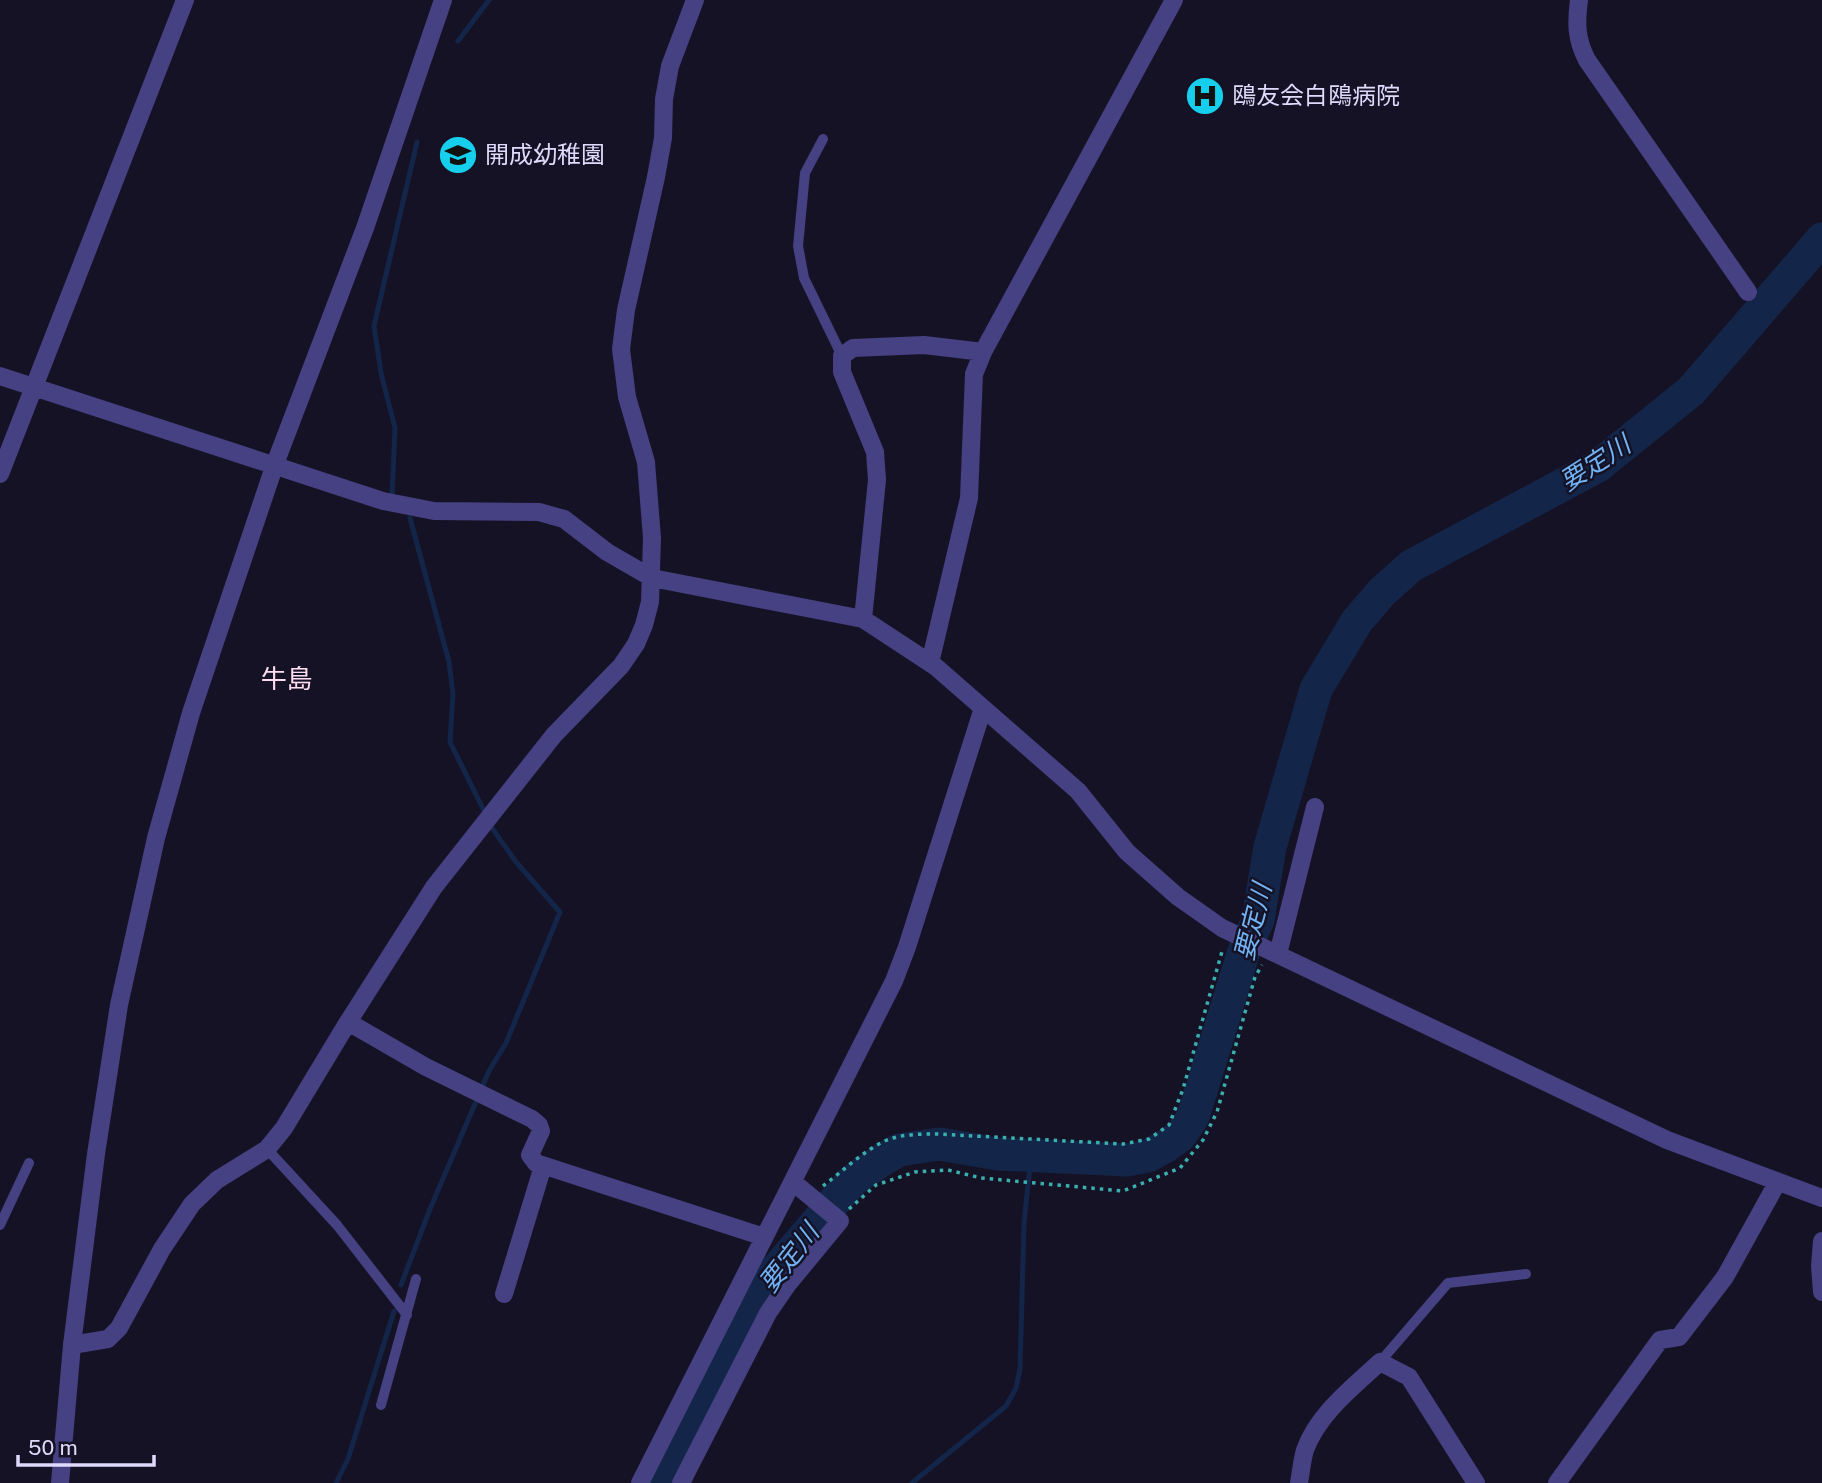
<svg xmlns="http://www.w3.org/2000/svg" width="1822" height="1483" font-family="'Public Sans','Noto Sans JP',sans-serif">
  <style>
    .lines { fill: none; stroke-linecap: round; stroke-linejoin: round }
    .stream { stroke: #132649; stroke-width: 5 }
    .river { stroke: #132649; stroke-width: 33 }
    .path { stroke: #3ab0ae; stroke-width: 3.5; stroke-dasharray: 3.5 5; stroke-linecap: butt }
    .service { stroke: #454182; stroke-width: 10 }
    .minor { stroke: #454182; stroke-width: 18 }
    .tertiary { stroke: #454182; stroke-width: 18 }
    .labels { text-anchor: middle; stroke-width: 5; stroke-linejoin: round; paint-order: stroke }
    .poi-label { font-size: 24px; fill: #dfdafc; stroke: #161226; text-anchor: start }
    .water-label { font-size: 26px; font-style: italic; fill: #70b2f4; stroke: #161226 }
    .neighbourhood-label { font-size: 26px; fill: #fcdcef; stroke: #161226 }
  </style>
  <rect width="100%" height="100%" fill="#161226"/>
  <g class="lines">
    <path class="stream" d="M458 41 489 0
      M392 495 395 428 381 373 374 326 417 142
      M410 518 449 662 453 694 450 742 485 813
      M401 1285 430 1209 489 1071 506 1043 560 912 516 862 492 828
      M336 1483 348 1459 394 1311
      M912 1483 1006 1406 1016 1388 1020 1369 1024 1223 1031 1156"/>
    <path class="river" d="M663 1483 748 1314 775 1271 852 1181 882 1160 899 1150 939 1144 998 1154 1127 1160 1148 1156 1166 1146 1180 1136 1193 1117 1244 951 1258 920 1270 847 1316 689 1357 621 1382 592 1411 566 1598 466 1691 391 1822 239"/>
    <path class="path" d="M823 1186C843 1171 864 1150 887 1140 902 1134 921 1134 937 1134L1123 1144 1149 1139 1169 1125 1183 1089 1223 948
      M849 1209 876 1185 915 1172 948 1170 981 1178 1123 1191 1180 1168 1203 1140 1217 1112 1255 977 1262 965"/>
    <path class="service" d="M823 139 805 173 798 246 804 278 842 356
      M267 1149 337 1225 407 1315
      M0 1225 29 1163
      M1380 1362 1448 1283 1526 1274
      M381 1405 416 1279"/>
    <path class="minor" d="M1579 0C1576 23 1576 39 1587 60L1748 292
      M0 376 383 501 434 511 539 512 564 519 607 552 652 578 863 619 936 667 1078 791 1127 852 1178 897 1222 928 1667 1140 1822 1198
      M0 474 185 0
      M863 619 877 480 875 452 842 372V356L853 348 924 345 983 352
      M930 663 969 498 974 374 983 352 1174 0
      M1278 954 1315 807
      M348 1022 426 1067 532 1119 539 1125 541 1131 530 1155 536 1163 764 1237
      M1822 1241 1820 1266 1822 1292
      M504 1294 543 1166
      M72 1345 108 1339 119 1328 162 1249 192 1204 217 1180 267 1149 284 1128 348 1022 434 887 554 735 621 666 636 644 644 625 650 602 652 538 646 462 627 397 621 349 626 310 656 177 663 138 664 99 670 66 695 0
      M640 1483 894 981 907 947 983 708
      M681 1483 768 1313 788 1284 840 1221 793 1182
      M1299 1483C1301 1472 1302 1460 1305 1450 1318 1414 1353 1387 1380 1362L1409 1377 1476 1483
      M1557 1483 1660 1340 1679 1337 1725 1277 1777 1183"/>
    <path class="tertiary" d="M60 1483 72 1345 96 1154 119 1005 156 838 191 713 275 464 365 228 443 0"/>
  </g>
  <defs>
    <g id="hospital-disc" transform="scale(2.0125)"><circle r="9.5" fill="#16cfec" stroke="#161226"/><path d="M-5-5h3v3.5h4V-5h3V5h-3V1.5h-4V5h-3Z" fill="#111"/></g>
    <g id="school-disc" transform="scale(2.0125)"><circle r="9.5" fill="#16cfec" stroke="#161226"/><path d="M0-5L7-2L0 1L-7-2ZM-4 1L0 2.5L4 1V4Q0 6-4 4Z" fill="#111"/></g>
  </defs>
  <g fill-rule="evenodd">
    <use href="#hospital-disc" x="1205" y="96"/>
    <use href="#school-disc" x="458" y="155"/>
  </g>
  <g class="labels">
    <g class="poi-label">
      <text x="1232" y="104">鴎友会白鴎病院</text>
      <text x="485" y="163">開成幼稚園</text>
    </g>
    <g class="water-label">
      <text transform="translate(1595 463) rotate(-33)" y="9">要定川</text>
      <text transform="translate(1253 922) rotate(-76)" y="9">要定川</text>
      <text transform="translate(789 1258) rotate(-52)" y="9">要定川</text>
    </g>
    <g class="neighbourhood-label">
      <text x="287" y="688">牛島</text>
    </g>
  </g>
  <path d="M18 1455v10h136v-10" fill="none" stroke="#dfdafc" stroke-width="3.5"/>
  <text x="28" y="1455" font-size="21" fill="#dfdafc" stroke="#161226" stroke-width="5" paint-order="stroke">50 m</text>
</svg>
